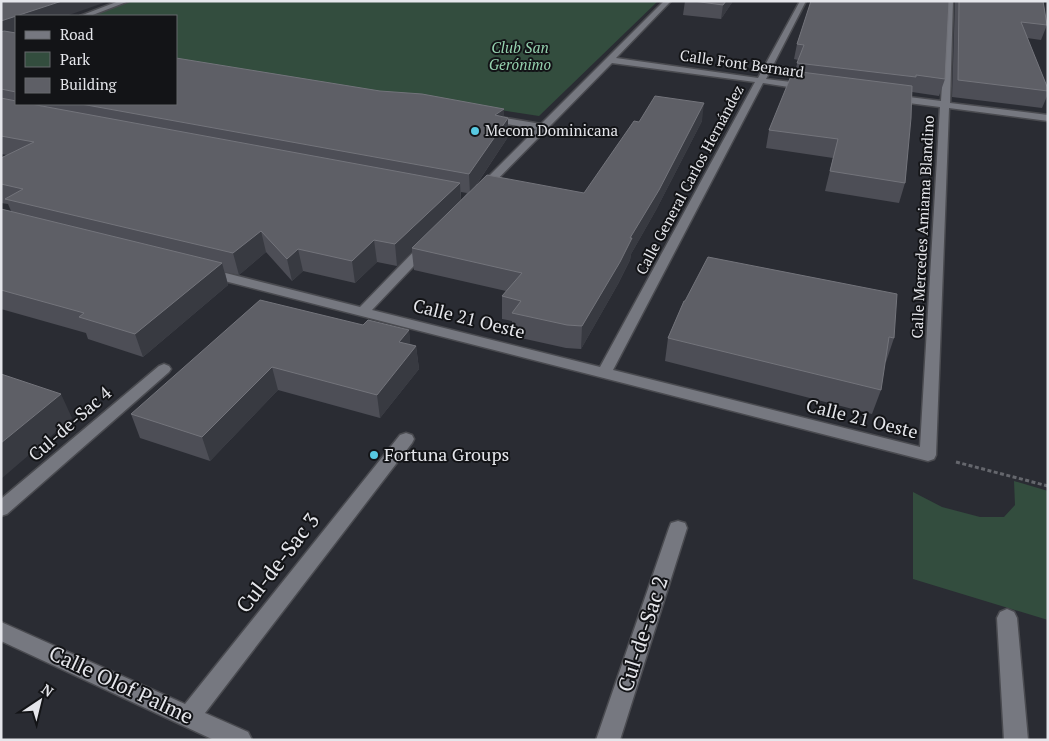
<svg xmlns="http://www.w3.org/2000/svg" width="1049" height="741" font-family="'PT Serif',serif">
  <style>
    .green { fill: #334d3e }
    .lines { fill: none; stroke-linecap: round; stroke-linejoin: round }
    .minor-casing { stroke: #4a4b50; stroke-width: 3 }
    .path { stroke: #65676d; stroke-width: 3; stroke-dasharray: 4 2.5; stroke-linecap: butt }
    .minor { fill: #767880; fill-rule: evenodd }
    .wall { fill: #4d4e56; fill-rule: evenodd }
    .shaded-wall { fill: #383a41 }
    .building { fill: #5e5f66; stroke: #73747b }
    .poi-dot { fill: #57c9e2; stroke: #131417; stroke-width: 2 }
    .labels { text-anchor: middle; stroke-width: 4; stroke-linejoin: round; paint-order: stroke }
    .far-park-label { font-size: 15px; font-style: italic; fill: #96d3b0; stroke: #131417 }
    .far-street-label { font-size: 15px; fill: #e5e6eb; stroke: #131417 }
    .far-poi-label { font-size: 15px; fill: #e5e6eb; stroke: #131417; text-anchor: start }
    .street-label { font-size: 18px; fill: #e5e6eb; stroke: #131417 }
    .poi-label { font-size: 18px; fill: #e5e6eb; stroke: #131417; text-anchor: start }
    .near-street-label { font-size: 21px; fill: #e5e6eb; stroke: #131417 }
  </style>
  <rect width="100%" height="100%" fill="#2a2c33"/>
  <path class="green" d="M133 1H658L539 116 176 60V16H90Z
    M1014 481 1048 491V620L913 579V492L942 507 980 517H1004L1015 505Z"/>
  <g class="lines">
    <g class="minor-casing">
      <path id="minor" d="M119 1H129L90 16H80Z
        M664 1H671L616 58 758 78 800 1H806L766 79 808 84 812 87 808 90 763 83 613 370 920 447 940 107 893 101 889 98 893 95 941 101 947 1H953L950 103 1048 115V121L949 108 936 455 934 459 928 461 201 275 200 272 206 268 360 307 422 243H430L432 246 430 249 372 310 600 367 755 82 612 63 549 127 548 130 545 131 485 192H477L476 190 477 188 536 129 488 121 483 118 488 115 541 124Z
        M164 364 169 366 171 369 169 372 7 514 1 516V499L159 366Z
        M406 433 412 435 414 439 412 443 205 713 248 732 252 740H214L1 641V622L185 704 400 435Z
        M678 521 685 523 687 528 620 740H596L669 528 671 523Z
        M1007 609 1014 612 1017 618 1028 740H1004L997 618 1000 612Z"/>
    </g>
    <path class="path" d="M956 462 1048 486"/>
    <use href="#minor" class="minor"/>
  </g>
  <path class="wall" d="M1 1 16 16V104H176L504 117 508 118V137L477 184 584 193 639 122 702 121 656 210 631 254 630 260 618 284 581 349 566 348 512 336V321L502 319V296L506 291 414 270 412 252 397 266 377 262 355 283 303 271 292 281 266 252 239 275 225 272 228 285 143 357 88 339 86 333 1 309V209L11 211 8 204 1 203V158L7 155 1 154ZM461 192 467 193 461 200Z
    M685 1H733L721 19 683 15Z
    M811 1 945 79 939 96 912 92 905 183 899 203 825 191 833 158 766 148 769 130 795 72 798 60 794 59 797 44Z
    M955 1H1043L1047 25 1041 40 1027 38 1048 89V94L1042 108 952 97Z
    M684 301 894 338 886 362 885 361 881 390 872 414 665 361 668 338Z
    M363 325 409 330 410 344 416 346 419 369 380 418 278 390 210 461 140 438 131 414Z"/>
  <path class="shaded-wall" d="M62 1H109L66 16H16V33L1 38V21Z
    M726 1H733L721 19 723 5Z
    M704 103 702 121 656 210 631 254 630 260 618 284 581 349 582 326 630 238Z
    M504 109V123L508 118V137L470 194 469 174 495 115Z
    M460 183 461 203 412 248V252L397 266 395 244Z
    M261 231 266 252 239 275 233 253Z
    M374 240 377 262 355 283 352 261Z
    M298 249 303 271 292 281 287 259Z
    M222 263 228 285 143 357 135 334Z
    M409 330 411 352 416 346 419 369 380 418 377 395 399 342Z
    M272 367 278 390 210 461 202 437Z
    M61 394 72 418 1 479V443Z"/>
  <path class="building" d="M1 1H62L1 21Z
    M693 1H726L723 5Z
    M811 1H949L945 79 916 75V77L797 63 804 45 797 44Z
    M959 1H1043L1047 25 1021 22 1048 89V91L958 80Z
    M4 31 16 33V92L1 89V32Z
    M176 58 380 91 422 94 504 109 495 115 508 118 469 174 81 104H176Z
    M793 71 912 86 911 118 905 183 830 171 838 139 769 130Z
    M655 96 704 103 659 190 630 238H632L620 262 582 326 567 325 512 313 521 301 502 296 522 273 412 248 487 175 584 193 634 121 639 122Z
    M1 98 16 101V104H31L460 183 395 244 374 240 352 261 298 249 287 259 261 231 233 253 5 199 23 189 1 184V158L34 142 1 136Z
    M1 209 222 263 135 334 79 317 84 313 1 290Z
    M708 257 897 294 894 338 889 337 881 390 668 338 684 301H685Z
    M260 300 363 325 368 320 409 330 399 342 416 346 377 395 272 367 202 437 131 414Z
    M1 374 61 394 1 443Z"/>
  <g class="poi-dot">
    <circle cx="475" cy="131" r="5"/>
    <circle cx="374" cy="455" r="5"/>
  </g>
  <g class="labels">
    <g class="far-park-label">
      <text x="520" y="53">Club San<tspan x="520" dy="17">Gerónimo</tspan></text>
    </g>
    <g class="far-street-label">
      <text transform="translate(742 64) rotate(8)" y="5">Calle Font Bernard</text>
      <text transform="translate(690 180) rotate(-62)" y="5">Calle General Carlos Hernández</text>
      <text transform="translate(923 227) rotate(-87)" y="5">Calle Mercedes Amiama Blandino</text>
    </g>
    <g class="far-poi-label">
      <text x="485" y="136">Mecom Dominicana</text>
    </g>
    <g class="street-label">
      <text transform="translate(469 319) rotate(14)" y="6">Calle 21 Oeste</text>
      <text transform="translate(862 419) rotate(14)" y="6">Calle 21 Oeste</text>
      <text transform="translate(70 424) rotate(-41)" y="6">Cul-de-Sac 4</text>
    </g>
    <g class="poi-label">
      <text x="384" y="461">Fortuna Groups</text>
    </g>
    <g class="near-street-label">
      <text transform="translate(278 563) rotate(-52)" y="7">Cul-de-Sac 3</text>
      <text transform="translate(643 634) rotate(-72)" y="7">Cul-de-Sac 2</text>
      <text transform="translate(121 685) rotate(25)" y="7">Calle Olof Palme</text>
    </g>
  </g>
  <rect width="1049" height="741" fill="none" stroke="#e5e6eb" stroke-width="5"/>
  <rect x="15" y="15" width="162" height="90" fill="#131417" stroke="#67686c"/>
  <rect x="25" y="31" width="25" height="8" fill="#767880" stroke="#67686c"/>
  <text x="60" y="40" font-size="15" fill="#e5e6eb">Road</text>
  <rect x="25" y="52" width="25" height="15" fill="#334d3e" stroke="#67686c"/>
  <text x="60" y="65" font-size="15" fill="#e5e6eb">Park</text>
  <rect x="25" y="78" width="25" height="15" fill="#5e5f66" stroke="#67686c"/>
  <text x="60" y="90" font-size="15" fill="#e5e6eb">Building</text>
  <g transform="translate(40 701) rotate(35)" stroke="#131417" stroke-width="4" paint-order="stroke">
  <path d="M0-4L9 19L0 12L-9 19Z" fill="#e5e6eb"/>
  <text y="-8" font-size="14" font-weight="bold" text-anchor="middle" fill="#e5e6eb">N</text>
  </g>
</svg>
